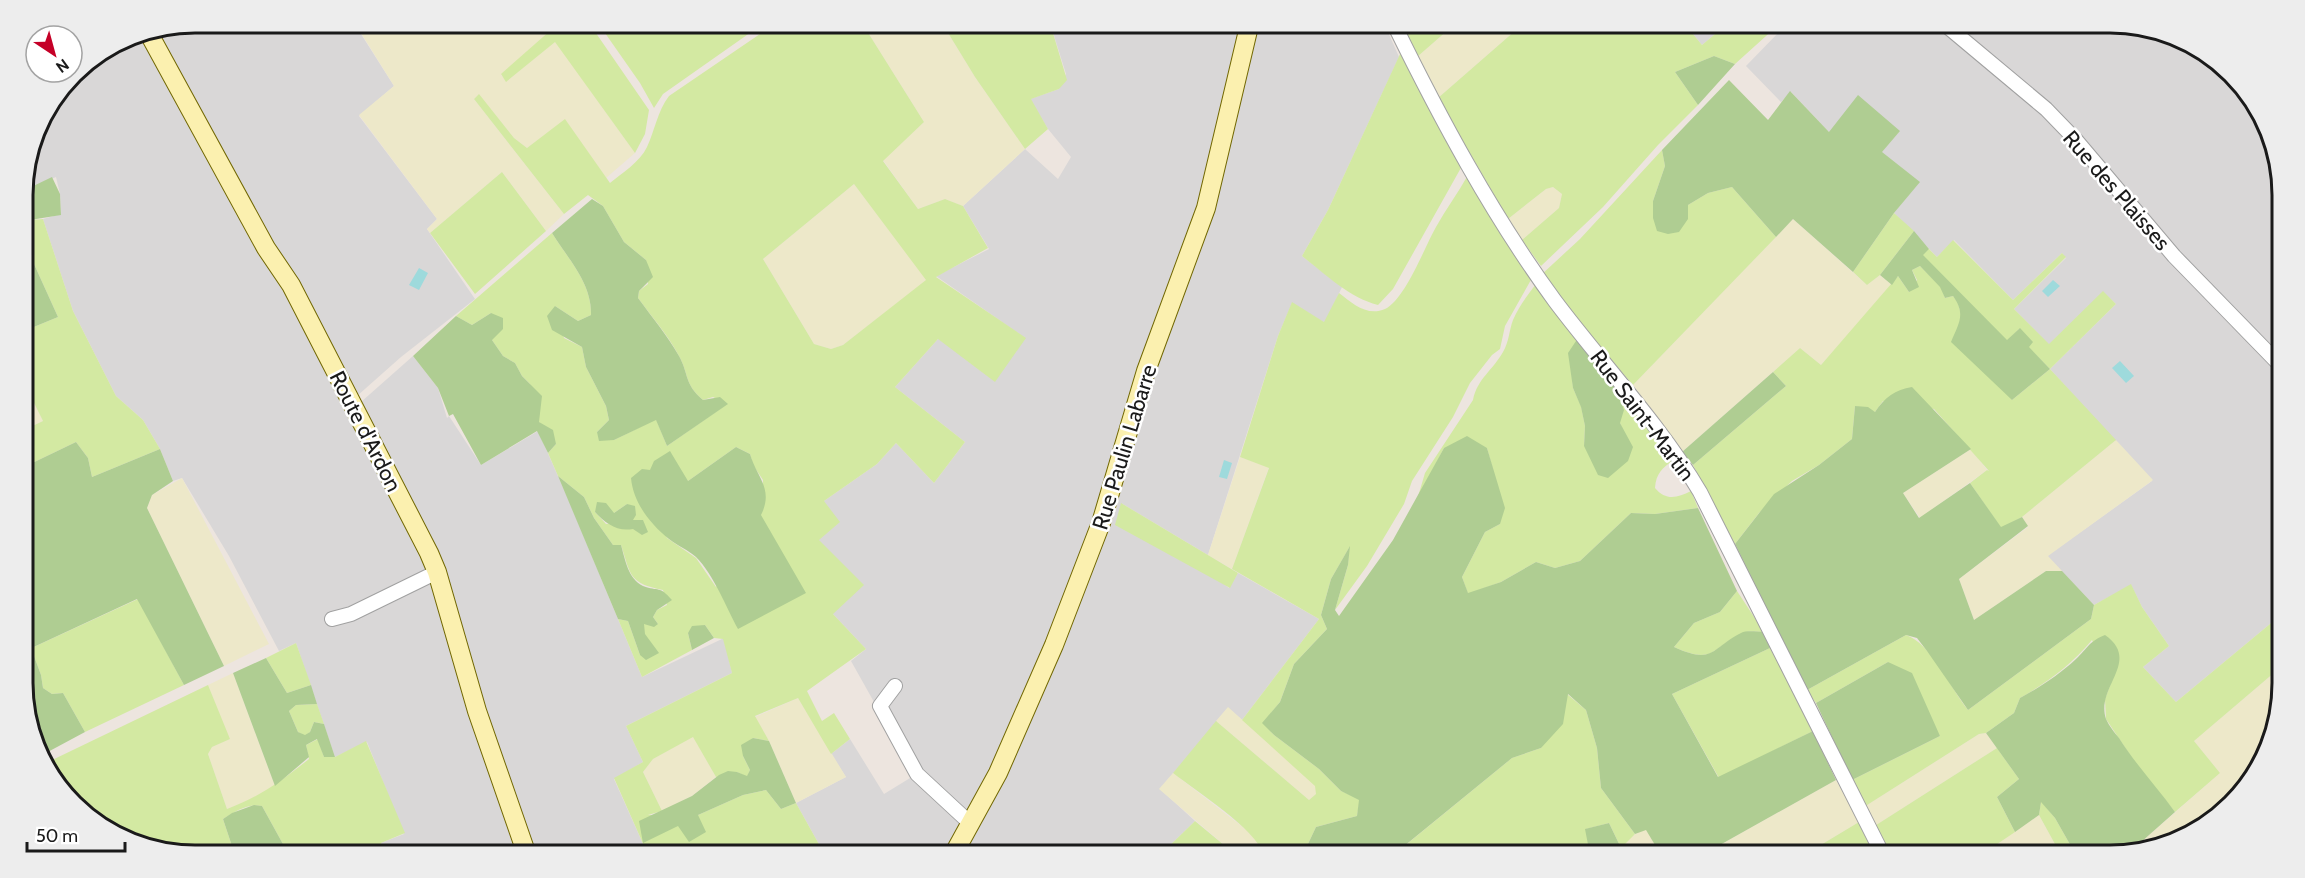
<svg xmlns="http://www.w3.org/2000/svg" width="2305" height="878" font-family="Cabin,sans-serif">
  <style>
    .residential { fill: #d9d7d7 }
    .farmland { fill: #ede8c9 }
    .grass { fill: #d3e9a2; fill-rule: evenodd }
    .forest { fill: #afcd92 }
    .water { fill: #9edadc }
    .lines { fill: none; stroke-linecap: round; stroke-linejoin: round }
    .street-casing { stroke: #a1a1a1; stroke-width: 16 }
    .secondary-casing { stroke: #716702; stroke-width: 20 }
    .street { stroke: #fff; stroke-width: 14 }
    .secondary { stroke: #fbf0af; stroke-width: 18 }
    .labels { text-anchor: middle; stroke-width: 5; stroke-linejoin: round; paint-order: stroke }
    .street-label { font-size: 22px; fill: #1a1a1a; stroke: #fff }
    .rim { fill: none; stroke: #1a1a1a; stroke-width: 3 }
  </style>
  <rect width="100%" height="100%" fill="#ede5df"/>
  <path class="residential" d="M195 23H354L394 86 359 116 437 219 427 229 475 299 401 357 357 396 361 402 413 356 438 388 447 418 449 416 481 465 538 431 569 501 642 677 724 638 732 673 626 726 643 762 614 779 648 855H386L381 843 404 834 367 742 335 757 296 643 279 651 229 556 182 478 173 481 160 449 143 420 116 396 73 311 43 219 61 214 60 194 56 177 23 191V184L40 119 81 66 130 36Z
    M1050 23H1384L1399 57 1328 210 1302 256 1342 287 1325 323 1292 303 1278 336 1208 555 1121 503 1229 588 1238 573 1319 619 1242 720 1228 708 1160 789 1195 821 1160 855H825L796 803 846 777 831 754 850 739 884 794 915 775 851 661 866 649 833 614 819 540 824 501 877 464 896 443 934 483 965 442 895 387 938 339 1025 338 936 276 989 249 963 206 1025 149 1058 179 1071 157 1048 129 1030 99 1059 89 1066 74Z
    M1684 23H1728L1702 45Z
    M1772 23H2110L2166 32 2247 90 2281 172 2282 614 2176 702 2143 667 2169 646 2142 607 2131 585 2094 605 2047 556 2152 481 2050 369 2116 304 2103 292 2049 345 2014 309 2066 258 2062 253 2013 300 1954 240 1937 257 1894 213 1919 182 1881 152 1899 132H1829L1791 92 1781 102 1746 66 1780 31Z"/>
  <path class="farmland" d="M375 23H513L522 33 533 23H560L501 75 507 81 555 41 635 153 606 178 565 120 527 148 514 138 479 95 474 99 564 214 546 231 502 172 430 233 427 229 437 219 359 115 394 86 361 33Z
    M862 23H942L975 77 1025 149 963 206 945 199 918 209 883 160 924 122Z
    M1456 23H1524L1438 98 1417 57Z
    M854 184 927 280 843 345 831 349 814 344 763 259Z
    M1553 187 1562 194 1559 208 1522 240 1508 219 1546 189Z
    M1793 219 1867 285 1880 275 1892 285 1821 365 1800 348 1682 452 1633 385Z
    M24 383 43 421 24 430Z
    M2116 440 2153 480 2048 556 2062 571H2046L1974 620 1959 579 2028 527 2022 517Z
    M1971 449 1987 470 1920 518 1903 493Z
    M1240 457 1269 467 1232 569 1208 555Z
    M182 478 269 644 224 666 147 508 152 495Z
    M2282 666V683L2273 739 2215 820 2131 851 2220 773 2194 741Z
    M233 673 275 786 254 799 227 809 208 754 212 747 229 739 208 685Z
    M798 698 846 777 796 803 769 741 755 717Z
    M1228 707 1316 786V794L1309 800 1216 721Z
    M1986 733 1997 748 1873 827 1864 807 1979 734Z
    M693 736 716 777 692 796 662 811 643 772 653 759Z
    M1173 773 1244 828 1261 845 1264 855H1236L1159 789Z
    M1836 780 1859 822 1804 855H1702Z
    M2039 815 2061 855H1981Z
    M1646 829 1661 855H1609L1635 834Z"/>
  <path class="grass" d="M560 22 589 23 649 110 645 134 635 153 555 42 506 82 501 74Z
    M598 23H764L663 94 654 108 640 83Z
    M776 23H862L924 122 883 161 918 209 945 199 963 206 988 248 936 277 1026 338 995 382 938 339 895 387 965 442 934 483 896 443 877 464 824 501 840 522 819 540 864 585 833 614 866 649 807 691 822 721 834 713 850 739 831 754 798 698 755 716 769 741 753 738 743 756 750 770 747 777 737 772 716 777 693 737 653 759 643 772 662 811 648 815H698L743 795 766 790 781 809 796 803 825 855H648L614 778 643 762 626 726 732 673 723 639 714 638 705 625 688 633 692 650 642 677 618 619 628 621 640 655 653 646 644 634V623L658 624 653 617 657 610 667 605 663 590C629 583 631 576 621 545H613L594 518 584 497 558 476 548 453 556 444 539 422 530 384 522 376 515 363 503 356 492 340 491 313 472 325 456 316 552 233C568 259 592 283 591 315L578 321 555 306 564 338 582 347 586 367 606 406 609 420 597 432 614 440 656 419 667 446 727 404 713 397 703 400C684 384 689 374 679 356 668 335 652 317 638 298L639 291 648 284 646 260 624 242 603 206 588 195 564 214 474 99 479 94 514 138 527 148 565 119 610 183C622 173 640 162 647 147 655 130 657 112 669 96ZM854 184 926 280 843 345 831 349 814 344 763 259ZM736 447 750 454 753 465 763 480 761 514 716 587 696 558 667 538 642 470 688 481ZM627 504 633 521 606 524 595 512 614 513Z
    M942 23H1050L1067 80 1059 89 1031 99 1048 129 1025 149 975 77Z
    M1400 23H1456L1417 57Z
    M1524 23H1684L1702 45 1728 23H1772L1776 27 1735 64 1714 56 1675 72 1698 105 1658 145 1603 207 1541 266 1522 240 1559 208 1562 194 1553 187 1546 189 1508 219 1438 98Z
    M1401 52 1462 166 1393 289 1378 305C1350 298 1325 274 1302 256L1328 210Z
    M1662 150 1665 166 1653 201 1688 219V205L1708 193 1732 187 1776 237 1633 385 1586 331 1541 275 1580 239Z
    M502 172 546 231 475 294 430 233Z
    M1468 175 1532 278 1505 326 1500 349 1492 355 1470 383 1453 417 1412 481 1404 504 1367 566 1335 610 1348 565 1349 548 1331 579 1321 615 1327 629 1294 664 1280 702 1263 723 1274 735 1319 769 1341 791 1360 799 1357 816 1316 827 1308 844 1299 855H1264C1255 828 1197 792 1173 773L1216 721 1309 800 1316 794 1315 786 1242 720 1319 619 1232 569 1269 468 1240 457 1278 336 1292 302 1324 322 1339 293C1352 303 1367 317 1385 309 1405 300 1425 246 1436 227 1446 209 1458 193 1468 175Z
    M1894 213 1914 231 1880 275 1867 285 1853 272Z
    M43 219 73 311 116 396 143 420 160 449 92 477 88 458 76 442 24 467V430L43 421 24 383V331L58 317 29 253 23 250V226L30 220Z
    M1953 240 2013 300 2062 253 2066 257 2014 309 2049 344 2103 291 2116 304 2050 369 2116 440 2022 517 2001 528 1970 483 1987 470 1989 471 1934 409 1883 401 1875 412 1855 406 1852 439 1819 465 1792 481 1759 513 1735 544 1693 465 1786 386 1773 372 1800 348 1821 365 1898 276 1909 292 1917 280 1912 270 1920 266 1941 287 1945 298 1953 296 1958 303 1962 318 2012 400 2050 369 2028 347 2019 329 2007 341 1922 255 1929 249 1937 257Z
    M1536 284 1578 338 1572 374 1573 388 1581 406 1585 426 1584 446 1624 433 1620 423 1615 388 1673 460C1662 469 1656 473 1655 488 1666 501 1677 498 1691 491L1698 508 1655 514 1631 513 1580 561 1555 568 1536 562 1501 582 1468 594 1462 577 1485 532 1500 524 1493 470 1487 448H1444L1417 500 1425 473 1473 400C1477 379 1493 370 1503 352 1509 342 1509 331 1513 320 1519 306 1527 296 1536 284Z
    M1121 503 1238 573 1230 588 1115 525Z
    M2131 584 2142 607 2169 646 2143 667 2176 702 2282 614V666L2194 741 2220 773 2175 812 2136 764 2106 719 2105 699 2111 683 2092 640C2071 665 2048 682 2020 698L2014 713 1986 733 1979 734 1864 807 1852 780 1940 736 1888 662 1816 703 1807 690 1906 635C1931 643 1951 689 1968 710L2091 619 2094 605Z
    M1737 591 1764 632C1757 632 1747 630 1741 634 1710 649 1714 665 1674 647L1694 623 1720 612Z
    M138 599 184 685 85 732 63 693 52 694 43 688 41 675 34 656 25 658V651Z
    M296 643 311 685 287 693 266 658Z
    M1770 648 1813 731 1719 778 1672 694Z
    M208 685 230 739 212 747 208 754 227 809C261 796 280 782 309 759L306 745 318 739 324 757H335L366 741 405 833 381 843 386 855H289L262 806C248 803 234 812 223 819L235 855H195L140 846 70 800 65 786H60L48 762Z
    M1567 694 1586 710 1597 748 1601 788 1635 834 1621 848 1609 823 1586 829 1590 855H1402V848L1512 758 1541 748Z
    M317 704 324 724 314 722 310 732 305 736 298 732 289 711 296 705Z
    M1997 748 2019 779 1997 797 2015 832 1981 855H1888L1873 827Z
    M2041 801 2055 818 2076 855H2061L2039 815Z
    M1195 821 1236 855H1160Z
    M1859 822 1877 855H1804Z"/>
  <path class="forest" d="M1714 56 1735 64 1698 105 1675 72Z
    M1729 80 1768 120 1790 91 1829 132 1858 95 1900 131 1882 152 1920 182 1894 213 1853 272 1793 219 1776 237 1732 187 1708 193 1688 205V219L1679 232 1668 234 1657 231 1653 218V201L1665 166 1662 150Z
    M52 177 60 194 61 215 30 220 23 226V191Z
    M592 199 603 206 624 242 646 260 653 277 639 291 638 298C652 317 667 335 679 356 689 374 684 384 703 400L720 397 728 404 667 446 656 420 614 440 599 441 597 432 609 420 606 406 586 367 582 347 552 330 547 316 555 306 578 321 591 315C592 283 568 259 552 233Z
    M1914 231 1929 249 1923 255 2007 340 2020 328 2033 342 2029 347 2050 369 2012 400 1951 342C1959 323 1966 314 1953 296L1945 298 1940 287 1920 266 1912 270 1919 287 1909 292 1898 276 1892 285 1880 275Z
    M23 250 29 253 58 317 24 331Z
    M491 313 503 318V329L492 340 503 356 515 363 522 376 542 396 539 422 553 430 556 444 548 453 537 431 481 465 453 414 449 416 438 388 413 356 456 316 472 325Z
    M1578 338 1616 389 1624 410 1620 423 1633 447 1628 461 1608 478 1598 475 1584 446 1585 426 1581 407 1573 388 1568 353Z
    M1773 372 1786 386 1693 465 1682 452Z
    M1912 387 1971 449 1903 493 1919 518 1970 483 2001 527 2022 517 2028 526 1959 579 1974 620 2046 571H2062L2094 605 2091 619 1968 710 1927 651 1917 638 1906 635 1807 690 1735 544 1774 494 1819 465 1852 439 1855 406 1868 407 1875 412C1885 397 1895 390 1912 387Z
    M1467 436 1487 448 1505 508 1500 524 1485 532 1462 577 1468 593 1501 582 1536 562 1555 568 1580 561 1631 513 1655 514 1698 508 1737 591 1720 612 1694 623 1674 647C1714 665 1710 649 1741 633 1747 630 1757 632 1764 632L1770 648 1672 694 1718 777 1813 731 1836 780 1702 855H1661L1646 830 1635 834 1601 788 1597 748 1586 710 1568 694 1563 724 1541 748 1512 758 1403 847 1402 855H1299L1308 844 1316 827 1357 816 1359 800 1341 791 1319 769 1274 735 1262 723 1280 702 1294 664 1327 629 1321 615 1331 579 1350 546 1348 565 1335 610 1339 616 1393 540 1444 448Z
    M76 442 88 458 92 477 160 449 173 481 152 495 147 508 224 666 184 685 137 599 25 651V555L27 553 25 547 24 467Z
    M736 447 750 454C757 478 774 489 761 515L806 593 738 629C726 607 714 575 696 557 688 550 678 546 669 539 650 524 633 502 631 478L642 469 650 470 654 461 670 451 688 481Z
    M558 476 584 497 594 518 613 545H621C625 559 628 579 643 586 659 592 659 585 672 600L657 610 653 617 658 624 654 627 644 624 645 634 659 653 646 660 640 655 628 621 618 619Z
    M597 502 606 503 614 513 627 504 635 506 636 515 633 520H643L648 532 642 535 633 529C617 532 605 523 595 512Z
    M705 625 714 638 692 650 688 633 692 626Z
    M2105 635C2142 661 2095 687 2106 719 2109 726 2115 733 2119 738 2136 765 2157 787 2175 812L2131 851 2121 855H2076L2055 818 2041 802 2039 815 2015 832 1997 797 2019 779 1986 733 2014 713 2020 698C2040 687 2059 675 2076 659 2088 648 2088 642 2105 635Z
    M34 656 41 675 43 688 52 694 63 693 85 732 44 754 26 716 25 658Z
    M266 658 287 693 311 685 317 704 296 705 289 711 298 732 305 735 310 732 314 722 324 724 335 757H324L317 739 306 745 309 757 275 786 233 673Z
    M1888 662 1912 673 1940 736 1852 780 1816 703Z
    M753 738 769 741 796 803 781 809 766 790 743 795 698 815 706 832 689 842 678 826 643 843 639 821 692 796 719 775 728 771 737 772 747 776 750 770 743 756 741 745Z
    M254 805 262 806 289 855H235L223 819 232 813Z
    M1609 823 1621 848 1609 855H1590L1585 829Z"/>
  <path class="water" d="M419 268 428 273 419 290 409 285Z
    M2053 280 2060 286 2048 297 2042 291Z
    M2120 361 2134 376 2126 383 2112 368Z
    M1224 460 1232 463 1227 479 1219 477Z"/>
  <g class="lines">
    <g class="street-casing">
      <path id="street" d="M1393 22C1440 118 1492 215 1555 301 1603 365 1659 423 1700 492L1883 855
        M1942 22 2046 109 2075 139 2174 256 2282 367
        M332 619 351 614 437 572
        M895 686 880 706 917 774 971 824"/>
    </g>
    <g class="secondary-casing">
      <path id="secondary" d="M148 32 266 248 291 285 429 553 437 572 477 711 527 855
        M953 855 998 773 1054 645 1101 523 1146 371 1206 208 1250 22"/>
    </g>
    <use href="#street" class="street"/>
    <use href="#secondary" class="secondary"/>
  </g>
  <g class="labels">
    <g class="street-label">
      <text transform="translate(2117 190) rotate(49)" y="8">Rue des Plaisses</text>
      <text transform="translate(1643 415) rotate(53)" y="8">Rue Saint-Martin</text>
      <text transform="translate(366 431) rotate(63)" y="8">Route d'Ardon</text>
      <text transform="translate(1124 447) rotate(-73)" y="8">Rue Paulin Labarre</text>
    </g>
  </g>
  <path d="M0 0H2305V878H0ZM195 33H2110A162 162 0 0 1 2272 195V683A162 162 0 0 1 2110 845H195A162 162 0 0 1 33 683V195A162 162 0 0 1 195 33Z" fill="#ededed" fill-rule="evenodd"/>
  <path class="rim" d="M195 33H2110A162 162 0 0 1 2272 195V683A162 162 0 0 1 2110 845H195A162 162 0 0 1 33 683V195A162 162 0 0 1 195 33Z"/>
  <g transform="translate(54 54) rotate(144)"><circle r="28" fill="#ffffff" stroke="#a3a3a3" stroke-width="1.5"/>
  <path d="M0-4.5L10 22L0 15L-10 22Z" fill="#c50027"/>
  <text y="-9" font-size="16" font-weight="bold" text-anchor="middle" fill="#1a1a1a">N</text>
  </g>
  <path d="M27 842v9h98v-9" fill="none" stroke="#1a1a1a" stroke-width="3"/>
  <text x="36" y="842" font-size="18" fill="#1a1a1a" stroke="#ffffff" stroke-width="4.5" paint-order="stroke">50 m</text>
</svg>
